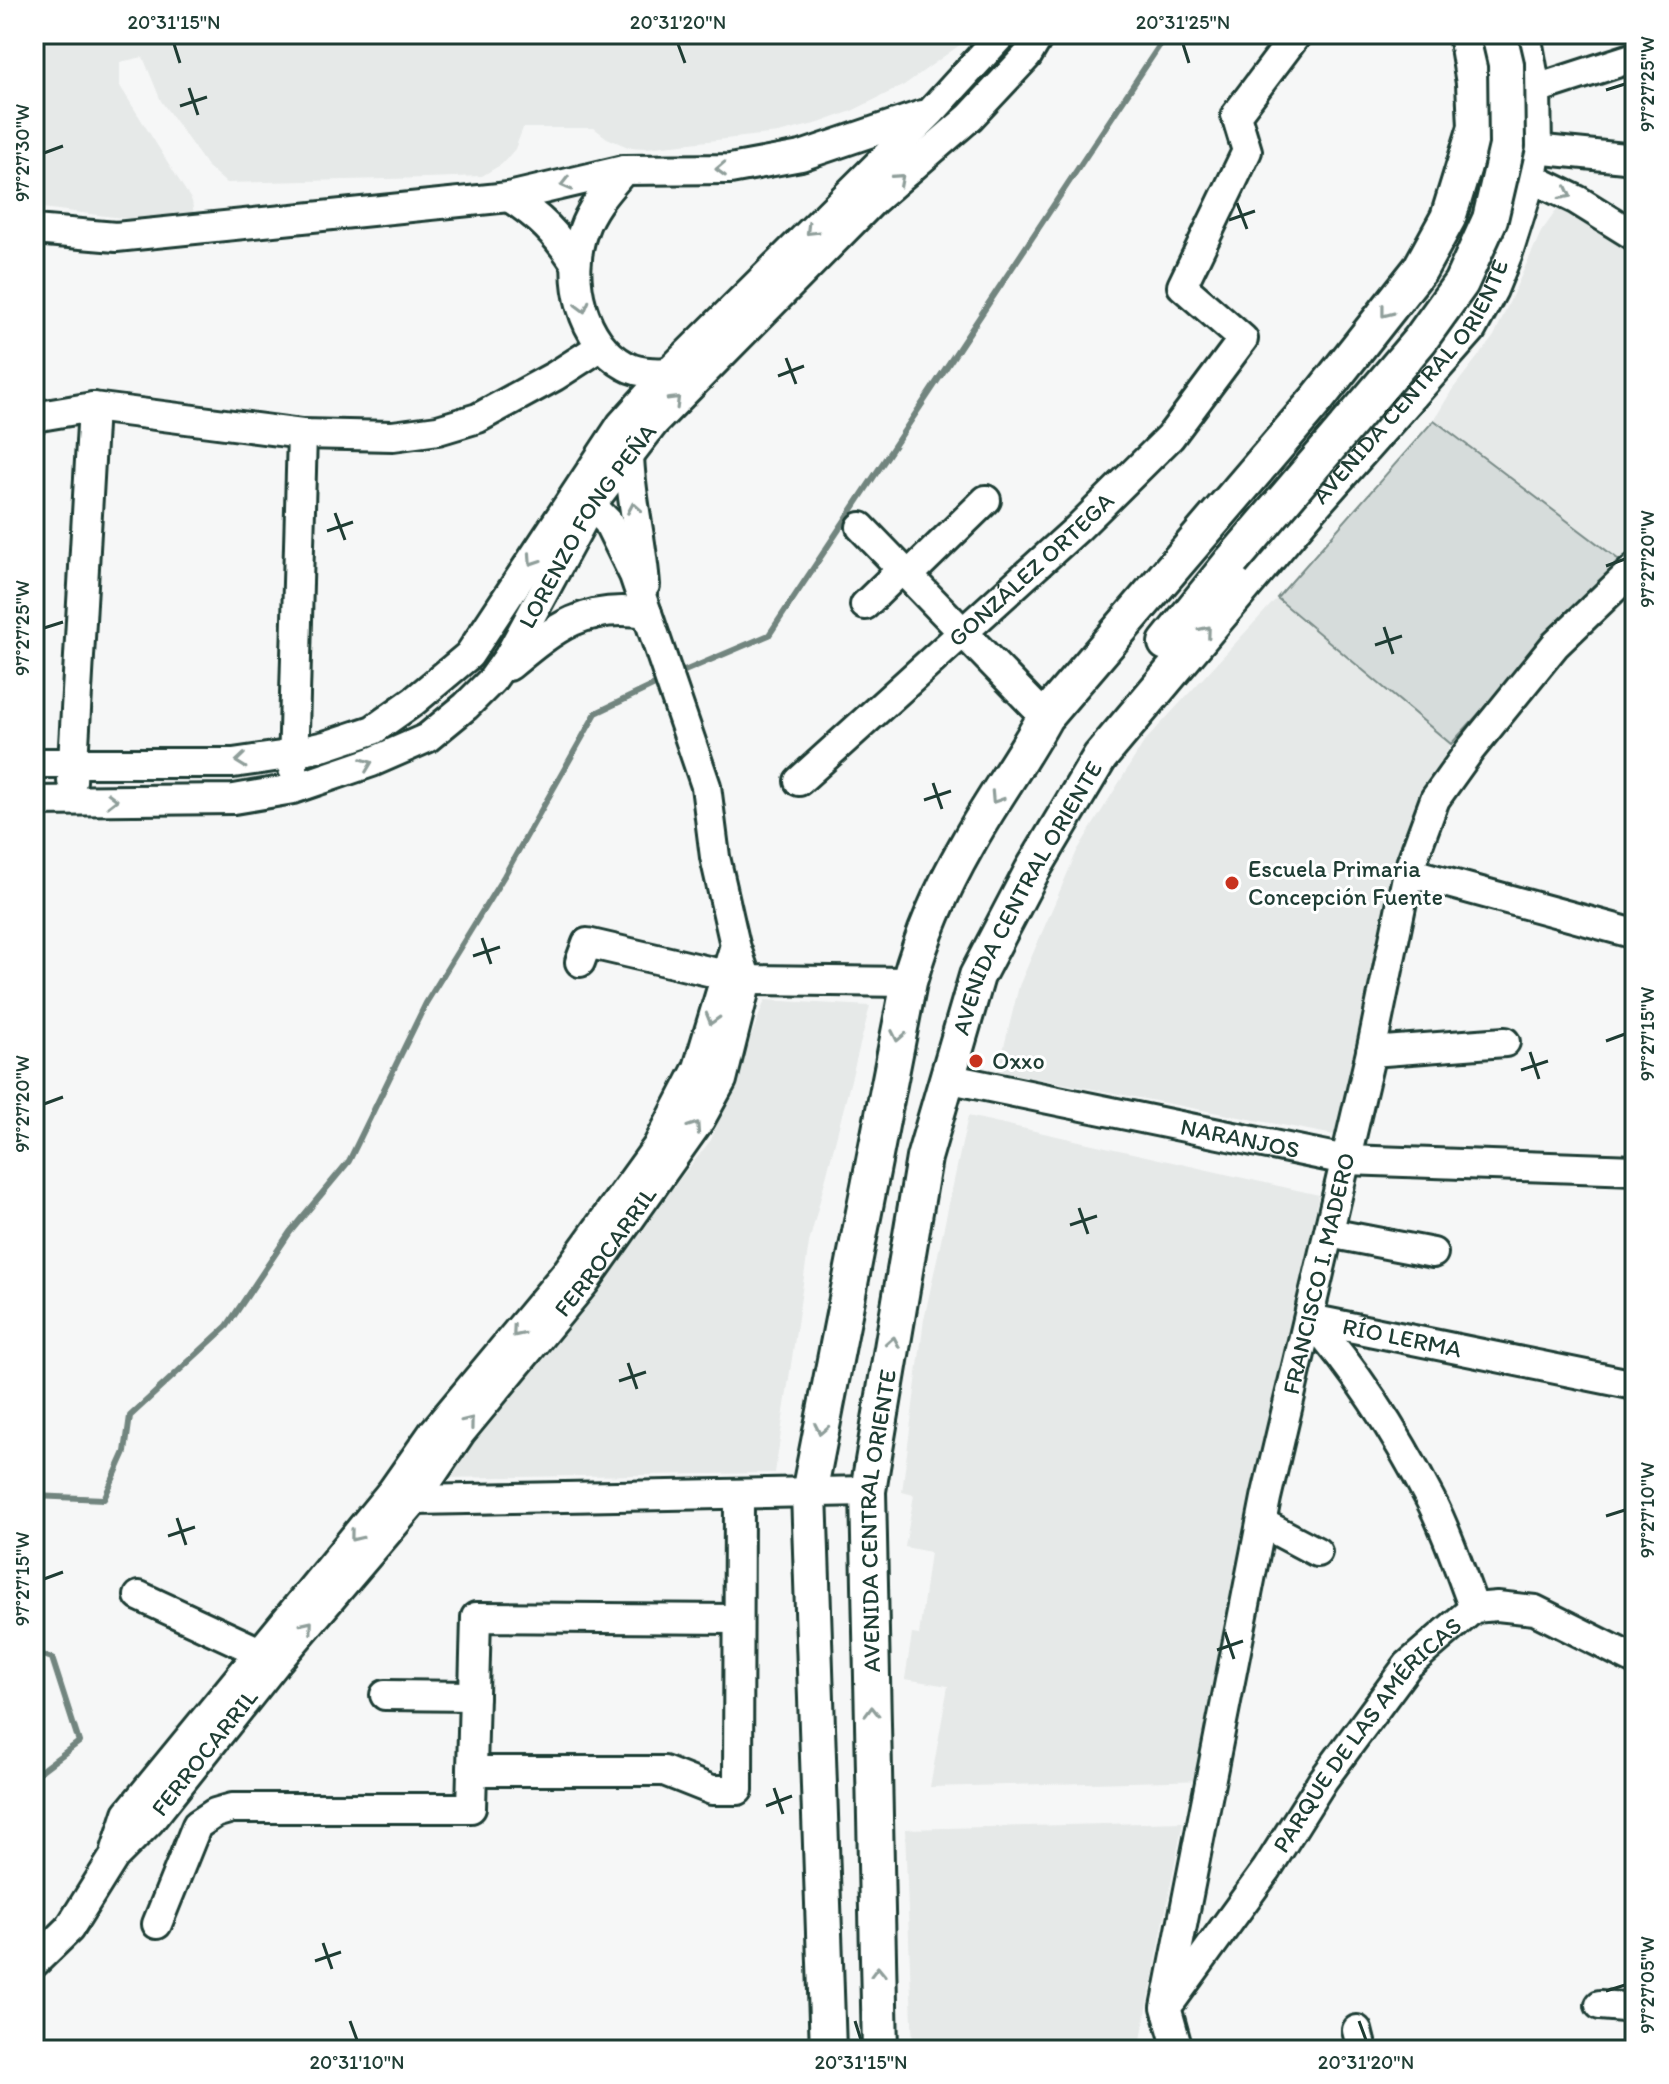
<svg xmlns="http://www.w3.org/2000/svg" width="1669" height="2084" font-family="Itim,sans-serif">
  <style>
    .built { fill: #e6e9e8 }
    .green { fill: #d6dcdb; stroke: #7a8c88; stroke-width: 2 }
    .lines { fill: none; stroke-linecap: round; stroke-linejoin: round }
    .stream { stroke: #72857f; stroke-width: 6 }
    .minor-casing { stroke: #1f3d34; stroke-width: 34 }
    .major-casing { stroke: #1f3d34; stroke-width: 40 }
    .minor { stroke: #fff; stroke-width: 28 }
    .major { stroke: #fff; stroke-width: 34 }
    .major-bridge-casing { stroke: #1f3d34; stroke-width: 40; stroke-linecap: butt }
    .major-bridge { stroke: #fff; stroke-width: 34 }
    .oneway { stroke: #8f9e9a }
    .ticks { fill: none; stroke: #1f3d34; stroke-width: 3 }
    .poi-dot { fill: #c8321e; stroke: #fff; stroke-width: 3 }
    .labels { text-anchor: middle; stroke-width: 6; stroke-linejoin: round; paint-order: stroke }
    .street-label { font-size: 24px; fill: #1f3d34; stroke: #fff }
    .poi-label { font-size: 24px; fill: #1f3d34; stroke: #fff; text-anchor: start }
    .neatline { fill: none; stroke: #1f3d34; stroke-width: 3 }
    .ticks-label { font-size: 20px; text-anchor: middle; fill: #1f3d34 }
  </style>
  <rect width="100%" height="100%" fill="#f6f7f7"/>
  <filter id="ink" filterUnits="userSpaceOnUse"><feTurbulence type="fractalNoise" baseFrequency=".0125" numOctaves="2"/><feDisplacementMap in="SourceGraphic" scale="16" xChannelSelector="R" yChannelSelector="G"/><feConvolveMatrix kernelMatrix="1 2 1 2 8 2 1 2 1" color-interpolation-filters="sRGB"/></filter>
  <g filter="url(#ink)">
    <path class="built" d="M34 34H975L904 85 852 111 819 123 778 133 647 148 628 147 607 138 594 128H523L515 149 502 164 482 176 427 178 226 183 207 166 161 101 143 57 120 62V86L192 201 194 215 146 221 34 207Z
      M1566 204 1635 243V546L1619 560 1434 420 1452 390 1494 336 1541 232 1556 211Z
      M1277 598 1451 744 1422 795 1334 1135 998 1071 1019 986 1077 851 1144 742Z
      M765 1000 870 1006 809 1243 775 1473 441 1478 711 1140Z
      M968 1116 1319 1195 1286 1347 1211 1780 930 1787 948 1686 905 1679 912 1634 919 1635 930 1552 905 1547 914 1495 902 1492 924 1319Z
      M1183 1822 1139 2050H913L905 1829Z"/>
    <path class="green" d="M1434 420 1619 560 1451 744 1277 598Z"/>
    <g class="lines">
      <path class="stream" d="M675 675 769 635 1167 34
        M34 1496 104 1499 125 1452 130 1416 227 1326 290 1232 349 1161 426 1003 504 876 596 713 661 682
        M34 1652 52 1658 79 1742 34 1776"/>
      <g class="minor-casing">
        <g id="minor">
          <path d="M1533 90 1635 57"/>
          <path d="M1514 141 1534 149 1635 159"/>
          <path d="M1511 168 1577 200 1635 236"/>
          <path d="M624 170C608 189 591 207 583 231 566 277 582 342 626 366 639 374 665 373 680 371"/>
          <path d="M509 197C540 217 556 233 576 264"/>
          <path d="M34 230 116 237 509 197 624 170 730 169 801 156 922 115"/>
          <path d="M34 417 93 407 302 434 393 436 438 430 478 418 555 376 600 347"/>
          <path d="M629 454C630 498 642 541 645 585"/>
          <path d="M861 527 1045 717"/>
          <path d="M908 576 986 500"/>
          <path d="M865 605 902 569"/>
          <path d="M509 666C555 628 584 603 647 613"/>
          <path d="M34 763H233L281 756 325 746 373 730 414 701 469 655 621 425 668 373 931 112 1002 34"/>
          <path d="M293 769 302 434"/>
          <path d="M72 781 93 407"/>
          <path id="s1" d="M799 781 1078 528 1170 437 1243 339 1182 286 1247 151 1236 115 1297 34"/>
          <path id="s2" d="M34 801 234 799 293 789 372 762 427 738 466 706 492 680 509 656 591 505 654 423 873 201 970 117 1027 56 1040 34"/>
          <path d="M1408 872 1635 934"/>
          <path d="M580 962 587 943 747 980 909 982"/>
          <path d="M1371 1052 1505 1042"/>
          <path id="s3" d="M946 1078 1346 1160 1635 1170"/>
          <path d="M1329 1233 1433 1253"/>
          <path d="M1310 1319C1358 1373 1397 1435 1430 1499 1448 1533 1460 1572 1474 1608"/>
          <path id="s4" d="M1310 1319 1635 1385"/>
          <path d="M402 1495 415 1500 868 1491"/>
          <path d="M1262 1523 1317 1552"/>
          <path d="M139 1596 260 1652"/>
          <path d="M385 1695 474 1696"/>
          <path d="M472 1771H664L712 1790H738L739 1494"/>
          <path d="M116 1850 128 1813 392 1491 432 1434 566 1273 657 1147 698 1068 735 945"/>
          <path d="M157 1924 197 1825 215 1813 232 1808H471L476 1617 738 1619"/>
          <path id="s5" d="M34 1963 69 1929 114 1857 150 1821 275 1664 415 1500 461 1432 585 1282 700 1120 722 1080 747 980 735 945 715 857 706 786 634 575 608 522 591 505 576 496"/>
          <path id="s6" d="M1172 2000 1267 1869 1323 1780 1408 1665 1474 1608 1497 1606 1535 1610 1635 1660"/>
          <path d="M1600 2005 1635 2008"/>
          <path d="M1357 2030 1362 2050"/>
          <path id="s7" d="M1178 2050 1166 2007 1206 1803 1266 1498 1371 1052 1408 872 1435 799 1470 750 1555 645 1635 568"/>
        </g>
      </g>
      <g class="major-casing">
        <g id="major">
          <path d="M1166 643 1232 561"/>
          <path d="M828 2050 809 1493 909 982C922 935 943 887 967 845 991 801 1021 761 1045 717L1318 398 1420 269 1448 218 1476 127 1474 83 1466 34"/>
          <path id="s8" d="M880 2050 868 1491 924 1158 977 976 1032 871 1100 757 1308 510 1469 328 1490 289 1505 252 1529 176 1534 149 1533 90 1523 34"/>
        </g>
      </g>
      <use href="#minor" class="minor"/>
      <use href="#major" class="major"/>
      <g class="major-bridge-casing">
        <path id="major-bridge" d="M1232 561 1420 340 1461 283 1490 219 1507 146 1506 64 1499 34"/>
      </g>
      <use href="#major-bridge" class="major-bridge"/>
    </g>
    <defs><path id="oneway-chevron" d="M-2-3.5L2.5 0L-2 3.5" fill="none" stroke-width="1.6" stroke-linecap="round" stroke-linejoin="round" transform="scale(2)"/></defs>
    <g class="oneway">
      <use href="#oneway-chevron" transform="translate(721 169) rotate(178)"/>
      <use href="#oneway-chevron" transform="translate(899 179) rotate(-41)"/>
      <use href="#oneway-chevron" transform="translate(566 184) rotate(166)"/>
      <use href="#oneway-chevron" transform="translate(1566 194) rotate(27)"/>
      <use href="#oneway-chevron" transform="translate(811 230) rotate(135)"/>
      <use href="#oneway-chevron" transform="translate(583 307) rotate(75)"/>
      <use href="#oneway-chevron" transform="translate(1386 312) rotate(128)"/>
      <use href="#oneway-chevron" transform="translate(675 401) rotate(-45)"/>
      <use href="#oneway-chevron" transform="translate(634 508) rotate(-100)"/>
      <use href="#oneway-chevron" transform="translate(533 560) rotate(124)"/>
      <use href="#oneway-chevron" transform="translate(1206 631) rotate(-50)"/>
      <use href="#oneway-chevron" transform="translate(241 761) rotate(174)"/>
      <use href="#oneway-chevron" transform="translate(367 764) rotate(-21)"/>
      <use href="#oneway-chevron" transform="translate(996 798) rotate(123)"/>
      <use href="#oneway-chevron" transform="translate(112 800)"/>
      <use href="#oneway-chevron" transform="translate(712 1019) rotate(106)"/>
      <use href="#oneway-chevron" transform="translate(898 1036) rotate(101)"/>
      <use href="#oneway-chevron" transform="translate(695 1127) rotate(-56)"/>
      <use href="#oneway-chevron" transform="translate(517 1332) rotate(130)"/>
      <use href="#oneway-chevron" transform="translate(893 1342) rotate(-80)"/>
      <use href="#oneway-chevron" transform="translate(469 1422) rotate(-51)"/>
      <use href="#oneway-chevron" transform="translate(821 1429) rotate(101)"/>
      <use href="#oneway-chevron" transform="translate(355 1536) rotate(129)"/>
      <use href="#oneway-chevron" transform="translate(308 1626) rotate(-50)"/>
      <use href="#oneway-chevron" transform="translate(872 1712) rotate(-91)"/>
      <use href="#oneway-chevron" transform="translate(878 1972) rotate(-91)"/>
    </g>
  </g>
  <path class="ticks" d="M174 44 180 63M678 44 685 63M1183 44 1189 63M189 88 198 115M1606 90 1625 84M180 106 207 97M44 153 63 146M1237 203 1247 229M1229 220 1255 211M786 358 796 384M778 376 804 366M335 513 345 540M327 531 353 522M1606 566 1625 559M1384 627 1393 654M44 628 63 622M1375 645 1402 636M933 783 942 809M924 800 951 791M482 938 491 964M473 956 500 947M1606 1041 1625 1034M1530 1052 1539 1079M1521 1070 1548 1061M44 1104 63 1097M1079 1208 1088 1234M1070 1225 1097 1216M628 1363 637 1389M619 1381 646 1372M1606 1516 1625 1510M177 1518 186 1545M168 1536 195 1527M44 1579 63 1572M1225 1632 1234 1659M1217 1650 1243 1641M774 1788 783 1814M766 1806 792 1796M323 1943 332 1969M315 1961 341 1952M1606 1991 1625 1985M350 2021 357 2040M855 2021 861 2040M1359 2021 1366 2040"/>
  <g class="poi-dot">
    <circle cx="1232" cy="883" r="8"/>
    <circle cx="976" cy="1061" r="8"/>
  </g>
  <g class="labels">
    <g class="street-label">
      <text dy="8" stroke="none"><textPath href="#s8" startOffset="1826">AVENIDA CENTRAL ORIENTE</textPath></text>
      <text dy="8" stroke="none"><textPath href="#s2" startOffset="672">LORENZO FONG PEÑA</textPath></text>
      <text dy="8" stroke="none"><textPath href="#s1" startOffset="314">GONZÁLEZ ORTEGA</textPath></text>
      <text dy="8" stroke="none"><textPath href="#s8" startOffset="1178">AVENIDA CENTRAL ORIENTE</textPath></text>
      <text dy="8" stroke="none"><textPath href="#s3" startOffset="300">NARANJOS</textPath></text>
      <text dy="8" stroke="none"><textPath href="#s5" startOffset="914">FERROCARRIL</textPath></text>
      <text dy="8" stroke="none"><textPath href="#s7" startOffset="794">FRANCISCO I. MADERO</textPath></text>
      <text dy="8" stroke="none"><textPath href="#s4" startOffset="94">RÍO LERMA</textPath></text>
      <text dy="8" stroke="none"><textPath href="#s8" startOffset="530">AVENIDA CENTRAL ORIENTE</textPath></text>
      <text dy="8" stroke="none"><textPath href="#s6" startOffset="330">PARQUE DE LAS AMÉRICAS</textPath></text>
      <text dy="8" stroke="none"><textPath href="#s5" startOffset="272">FERROCARRIL</textPath></text>
    </g>
    <g class="poi-label">
      <text x="1248" y="877">Escuela Primaria<tspan x="1248" dy="28">Concepción Fuente</tspan></text>
      <text x="992" y="1069">Oxxo</text>
    </g>
  </g>
  <rect width="1669" height="2084" fill="none" stroke="#fff" stroke-width="88"/>
  <rect x="44" y="44" width="1581" height="1996" class="neatline"/>
  <g class="ticks-label">
    <text x="174" y="29">20°31'15"N</text>
    <text x="678" y="29">20°31'20"N</text>
    <text x="1183" y="29">20°31'25"N</text>
    <text transform="translate(1647 84) rotate(-90)" y="7">97°27'25"W</text>
    <text transform="translate(22 153) rotate(-90)" y="7">97°27'30"W</text>
    <text transform="translate(1647 559) rotate(-90)" y="7">97°27'20"W</text>
    <text transform="translate(22 628) rotate(-90)" y="7">97°27'25"W</text>
    <text transform="translate(1647 1034) rotate(-90)" y="7">97°27'15"W</text>
    <text transform="translate(22 1104) rotate(-90)" y="7">97°27'20"W</text>
    <text transform="translate(1647 1510) rotate(-90)" y="7">97°27'10"W</text>
    <text transform="translate(22 1579) rotate(-90)" y="7">97°27'15"W</text>
    <text transform="translate(1647 1985) rotate(-90)" y="7">97°27'05"W</text>
    <text x="357" y="2069">20°31'10"N</text>
    <text x="861" y="2069">20°31'15"N</text>
    <text x="1366" y="2069">20°31'20"N</text>
  </g>
</svg>
